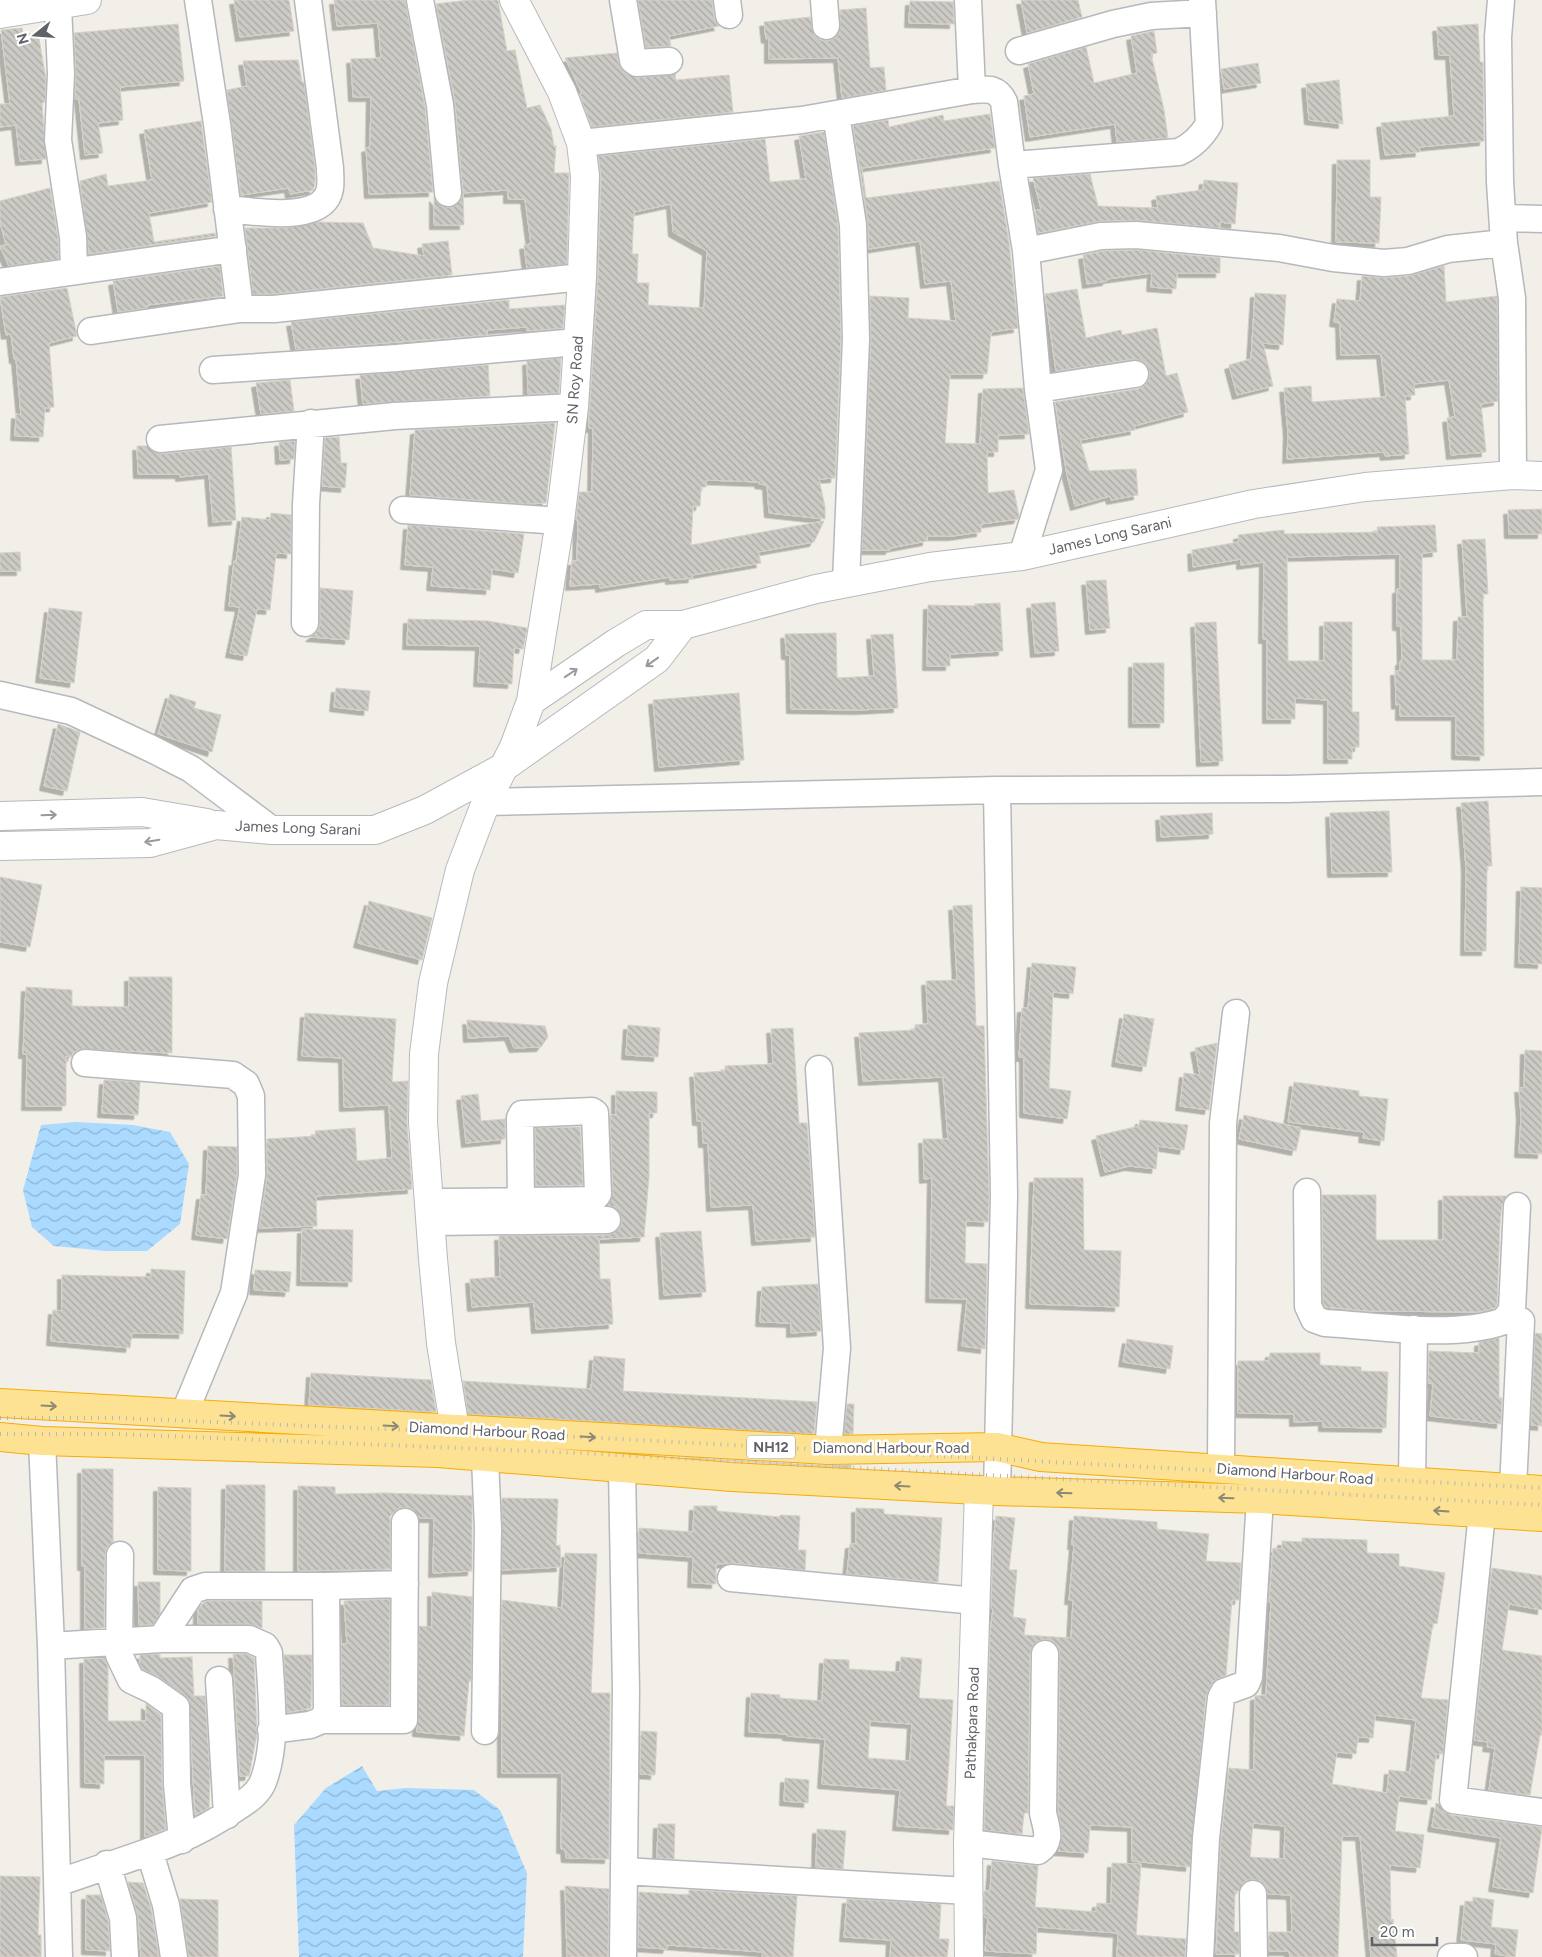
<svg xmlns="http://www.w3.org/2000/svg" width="1542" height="1957" font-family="Figtree,sans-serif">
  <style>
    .water { fill: url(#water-waves) }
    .building { fill: url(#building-back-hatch); stroke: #d6d1c6; fill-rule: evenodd; filter: url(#shadow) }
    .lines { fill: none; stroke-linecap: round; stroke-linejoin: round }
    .street-casing { stroke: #b5b8bc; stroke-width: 29 }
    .secondary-casing { stroke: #b6babf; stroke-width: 30 }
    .highway-casing { stroke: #f9ab00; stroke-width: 30 }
    .street { stroke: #fff; stroke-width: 26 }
    .secondary { stroke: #fff; stroke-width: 28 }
    .highway { stroke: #fde293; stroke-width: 28 }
    .rail { stroke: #b6b7b8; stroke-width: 4; stroke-dasharray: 1 6; stroke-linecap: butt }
    .oneway { stroke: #979a9d }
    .oneway2 { stroke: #8e8975 }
    .labels { text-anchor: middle; stroke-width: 5; stroke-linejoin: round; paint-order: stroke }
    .shield { fill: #fff; stroke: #8f9295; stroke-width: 1 }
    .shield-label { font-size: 14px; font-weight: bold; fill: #5f6368 }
    .street-label { font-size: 15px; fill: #5f6368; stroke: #fff }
  </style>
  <defs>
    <pattern id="water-waves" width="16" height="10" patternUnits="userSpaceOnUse" patternTransform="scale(1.25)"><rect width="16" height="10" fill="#aadaff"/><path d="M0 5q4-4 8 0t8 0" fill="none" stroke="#8eb4d2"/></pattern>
    <pattern id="building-back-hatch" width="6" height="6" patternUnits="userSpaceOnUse" patternTransform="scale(1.25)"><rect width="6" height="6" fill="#cccac5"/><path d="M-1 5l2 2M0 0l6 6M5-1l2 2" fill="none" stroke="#a9a8a4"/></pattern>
    <filter id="shadow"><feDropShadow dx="-4.5" dy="4.5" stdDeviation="0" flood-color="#0004"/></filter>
  </defs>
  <rect width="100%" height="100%" fill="#f1efe8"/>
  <path class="water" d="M76 1122 133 1125 170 1132 189 1164 180 1224 147 1251H106L54 1246 32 1227 23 1190 41 1125Z
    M362 1766 377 1791 406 1788 474 1790 500 1810 527 1873 523 1957H299L294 1825 326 1788Z"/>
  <path class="building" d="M234 0H289L294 31 240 37Z
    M334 0H405L425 107 433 192 369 194 366 148 370 147 371 97H353L351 59 381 58 378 23 337 26Z
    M469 0H498L507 51 515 50 527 108 540 105 551 129 554 146H556L554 173H569L567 264 527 268 524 245 531 244 525 199H508V190L463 193 464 225H434V197L441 206 450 208 456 205 461 200 463 192 455 102 436 4Z
    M638 0H712L714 17 719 26 669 36 671 46 646 47Z
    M1021 0H1078L1082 17 1027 33Z
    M910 1 953 2 954 24 909 23Z
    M866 8 870 68 884 67 886 90 842 98 838 58 769 59V38L766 39 764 22 810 17 814 35 820 40 828 41 835 38 840 32V10Z
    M178 24 184 81 120 87 123 120 98 123 103 153 85 155 79 99H75L76 75 74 33Z
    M1478 24 1480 62H1483L1484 141 1419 147 1420 152 1385 155 1381 123 1454 116 1450 55H1439L1437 27Z
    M22 28 23 35 38 33 46 79 45 102 42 103 46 159 20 161 16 125 0 127V104H10L1 30Z
    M1154 31 1157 53 1151 54 1164 110 1168 138 1117 142 1115 124 1030 137 1024 96 1034 94 1028 64 1086 47 1094 83 1137 73 1131 36Z
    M617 53 618 62 624 71 637 78 675 74 676 80 729 75 733 112 592 127 579 94 582 93 565 58Z
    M298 60 302 82H304L315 169V184L313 190 290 194 289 188 241 195 227 90 247 86 243 61Z
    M1258 63 1261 83 1224 89 1221 69Z
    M1339 80 1343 124 1309 120 1306 84Z
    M990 114 995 148 862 168 866 198 999 181 1009 242 1018 328 991 332 987 374H950L945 443 980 444 983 389 1023 388 1029 434 998 435V452H987L988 493 1014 490 1019 517 1018 519 981 524V532L953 536H927V541L890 548V550H862L871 340 870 296 909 298 908 318 956 321 951 281 925 284 920 241 869 249 868 223 853 126 888 120 889 127 943 115 944 121Z
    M201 121 212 202 149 213 154 242 215 233 216 236 89 254 80 181 106 174 108 186 152 180 144 130Z
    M824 132 838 226 841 339 835 478 819 479 825 507V519L769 513 767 485 759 484 760 482 706 480V487H701L700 506H693L691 545 824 521 814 542 758 552 761 563 692 575 693 578 670 580V577L600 588V584L570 586 572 561H577L578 521 576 520 579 492H592L593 428H589V417L598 278 601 176 598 156 765 139 770 182 806 179 799 136ZM671 204 673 232 707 251 704 308 648 305 649 283H637L638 254H632L634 212Z
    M1337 160H1370V197H1381L1379 243 1336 242Z
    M1090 174 1098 206 1158 208 1156 196 1203 190 1204 180 1238 183 1235 224 1220 222V228L1137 220 1101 221 1038 233 1035 211 1041 209 1033 178Z
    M50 188 58 238 59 259 9 266 0 246 6 245 0 222V201Z
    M318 222 363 223 373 248 424 256 422 244 448 241 452 275 273 294H253L245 228H287Z
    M1136 250 1220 258V273H1177L1176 289 1151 287 1152 273 1107 279V281L1087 284 1083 255 1103 251Z
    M220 266 223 296 147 305V308L118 312 113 281Z
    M1444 266 1446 302 1497 296 1498 401 1481 404 1486 452 1451 455 1447 418 1455 417 1449 380 1414 384 1415 395 1405 396 1409 454 1385 456 1384 452 1287 459 1288 433 1284 388 1311 386 1312 402 1386 397 1381 354 1341 355 1340 323 1334 322 1337 299 1360 301 1362 276 1385 278 1409 276Z
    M67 288 77 336 49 343 54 407 45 408 43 437 15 436 16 414 21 415 16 359H14L11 334 6 335 0 297Z
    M1077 289 1086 338 1121 330 1122 335 1157 328 1166 376 1177 373 1188 412 1134 426 1135 430 1080 440 1089 471 1136 469 1138 495 1111 500 1110 496 1075 506 1067 475 1055 402 1138 389 1145 385 1149 379 1150 372 1146 364 1140 360 1133 359 1056 371 1045 294Z
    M1255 293 1286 295 1283 345 1263 343 1273 386 1237 395 1229 365 1251 359Z
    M509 300V309L565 305 563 328 527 331V327L487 330V335L296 350 291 322Z
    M561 358 559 393 528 394 527 361Z
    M488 365 490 396 363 404 360 375Z
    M290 380 294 411 261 414 256 383Z
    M555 423 546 503 528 504 410 495 415 430Z
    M339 437 341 463H347L345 488 322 486 325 438Z
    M295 441 294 459 280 460 279 442Z
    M137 446H147L153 452 161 454 231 447 236 520 213 522 209 474 180 477V474H138Z
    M1542 509V534H1509L1508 510Z
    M271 513 291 515V554L276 553 270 610 257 609 247 656 230 653 240 607 229 606 234 561 236 562 242 517 270 520Z
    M408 525 524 534 518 573 492 569 490 590 431 586 433 567 405 565Z
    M1435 525 1437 552 1422 553V660H1457L1458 617H1467L1462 540 1485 539 1488 594H1483L1484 756 1456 755V716H1400V704L1396 705 1395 671H1400V661H1402L1401 626H1397V589H1400V554L1287 557 1288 661H1324V622H1352V712H1359V747H1352V759H1328V700L1295 698V719H1267V639H1263L1264 562 1241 565V559L1193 567 1192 550 1239 542 1238 535 1284 530V534L1378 532 1377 527Z
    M20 552 21 571H0V553Z
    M1106 580 1110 628 1090 630 1086 581Z
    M320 588 353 591 349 640 310 637 318 631 320 624Z
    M1055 602 1059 651 1035 653 1031 604Z
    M1000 603 1003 651 950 654V666H927L928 605 975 606V604Z
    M49 608 82 612 74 683 40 678Z
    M408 619 488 621 527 628 523 649 514 648 512 684 478 682 480 646 407 645Z
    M1216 622 1223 761 1201 762 1195 623Z
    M836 633 837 678 874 676 871 635 893 634 898 708 859 710 791 709 790 655H786L785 634Z
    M1133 663H1164V723H1133Z
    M336 688 370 691 368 711 334 707Z
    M739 693 744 760 659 767 653 700Z
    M170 694 196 702 194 708 221 715 212 752 158 734Z
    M58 724 80 732 67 791 44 786Z
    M1488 801 1492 866H1487L1486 951H1465L1466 868 1461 803Z
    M1389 811 1392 872 1332 873 1330 813Z
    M1212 813 1213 834 1161 837 1160 816Z
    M0 877 42 885 30 947 0 942Z
    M1521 887 1542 888V964L1519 963Z
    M369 901 432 918 422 960 358 943Z
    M972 905 976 1026H984L989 1195 988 1222 966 1221 965 1263 987 1264 985 1349 962 1346 967 1299 930 1298 932 1178 924 1179 923 1139H948L943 1077 863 1081 859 1033 915 1030V1025L928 1024 926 981 957 980 953 906Z
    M1032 963 1076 967 1073 994 1053 992 1049 1088 1071 1091 1067 1119 1024 1113V1057H1019L1022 1008H1028Z
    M129 977H172V1053L79 1049 72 1054V1057L66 1056V1106H26L27 1054H23L26 987 72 990V1006L129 1007Z
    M305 1013 396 1019 392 1082 408 1081 407 1123 412 1189 316 1196 317 1226 259 1228 267 1177V1139L316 1136 315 1131 355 1128 357 1161 392 1158 389 1105 344 1107 343 1058 302 1056Z
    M1124 1014 1154 1019 1146 1067 1116 1062Z
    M467 1020 545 1026 548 1037 541 1047 514 1048 509 1036 468 1038Z
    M628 1025 660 1028 658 1057 626 1055Z
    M793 1028 799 1123H807L815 1237 756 1241 753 1205 711 1207 708 1143H703L702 1121H697L694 1073 725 1071V1066L773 1064 771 1029Z
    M1217 1043 1209 1110 1180 1106 1184 1073 1200 1075 1195 1048Z
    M1525 1050 1542 1051V1154L1519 1153 1521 1116 1519 1088H1524Z
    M104 1080 140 1082 138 1115 102 1113Z
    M1294 1082 1359 1091V1096L1388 1099 1384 1141 1363 1138 1364 1132 1288 1122Z
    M616 1091 657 1092V1113H649V1177L644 1237 599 1239 600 1279H610L613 1324 536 1329 534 1302 472 1307 470 1279 500 1277 499 1236 607 1235 614 1233 620 1228 622 1220 620 1213 615 1207 608 1205 613 1193 610 1115H616Z
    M478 1094 481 1121 505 1119V1139L466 1143 461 1096Z
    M1244 1115 1301 1128 1296 1151 1239 1139Z
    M1140 1120 1188 1125 1184 1150 1158 1146 1156 1169 1129 1166 1105 1172 1096 1136 1139 1126Z
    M580 1127 583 1185 536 1186 535 1128Z
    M208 1146 237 1147V1174L227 1239 196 1235 201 1195H206Z
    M1034 1178H1083L1084 1250 1121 1251 1119 1307 1030 1304Z
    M1322 1195H1376V1240H1443V1196H1506L1502 1205 1500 1224 1497 1305 1495 1308 1479 1312 1367 1311 1325 1307 1323 1303Z
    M302 1229 353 1230 352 1282 301 1281Z
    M701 1231 706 1292 664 1295 660 1233Z
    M151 1269 185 1271 183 1334 132 1333 130 1348 51 1341 53 1310 62 1311V1275L151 1277Z
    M255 1270 291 1272 289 1292 254 1290Z
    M818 1284 821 1331 791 1333V1323L760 1322 762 1287Z
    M1535 1333 1542 1334V1426L1531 1425Z
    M1499 1338V1398H1502L1501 1424 1430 1416 1433 1384 1428 1383 1429 1351 1479 1353V1342Z
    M1127 1339 1173 1346 1170 1369 1123 1362Z
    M1270 1353H1320V1365L1361 1367V1371L1388 1372 1386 1428 1323 1427V1421L1294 1422V1414L1238 1413V1361H1269Z
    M594 1356 625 1359 623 1391 817 1402 814 1434 468 1414 463 1381 591 1389Z
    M311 1373 431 1380 436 1412 309 1405Z
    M847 1404H854L853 1434H844Z
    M687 1458 827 1466 851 1465V1468Z
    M82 1469H113V1542L107 1547 105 1555 104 1628 85 1629V1566H82Z
    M226 1485H265V1571H225Z
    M298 1486 335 1487V1494L386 1493 472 1496V1571L433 1573 434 1518H419L413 1509 406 1507 397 1509 390 1516V1569L298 1571Z
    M158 1487 191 1488V1571L158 1570Z
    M502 1498 558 1499 556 1546 560 1545 561 1567 502 1570Z
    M694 1506H717V1511L780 1517V1515L800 1516 798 1550H806L805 1570 732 1563 716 1564V1584L692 1583 693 1557 639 1553V1528L693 1532Z
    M856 1508 884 1509V1514L942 1518 938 1582 847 1574 850 1544H856Z
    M996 1516 1015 1518 1009 1570H1017L1013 1617 1026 1619 1024 1635 1071 1638 1073 1600H1069L1074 1545H1072L1074 1516 1157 1522V1529L1209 1534 1206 1561 1241 1563 1239 1600H1232L1226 1675 1213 1681 1206 1696 1190 1867 1132 1861V1827L1090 1825 1088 1853 1058 1851 1062 1835 1058 1811 1060 1654 1058 1646 1052 1641 1046 1639 1037 1641 1032 1647 1030 1654 1028 1813H1024L1022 1834 984 1830 990 1633 993 1609 991 1608 993 1546Z
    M1302 1538 1367 1540V1553L1399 1554V1566L1445 1573 1437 1624 1433 1623 1421 1698 1448 1700 1443 1754H1436L1431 1800 1399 1796 1395 1831 1424 1835 1420 1868 1390 1865 1391 1920 1393 1919 1397 1957H1371L1360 1836H1342L1338 1957H1290L1289 1951H1269V1932H1292L1291 1895 1268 1894 1266 1886 1260 1881 1253 1879 1245 1881 1239 1891H1235L1234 1932H1239V1954H1216L1221 1839 1229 1768 1254 1770 1255 1696 1266 1695 1271 1602H1269L1273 1548 1282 1549V1541L1302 1542ZM1375 1715 1416 1720 1410 1772 1389 1770 1387 1793 1332 1784 1337 1752 1356 1754 1358 1737 1373 1738ZM1253 1823 1285 1826 1284 1859 1250 1857Z
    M565 1553 597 1554 591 1693H610L609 1859 566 1858 565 1849H561L562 1773H502V1600L562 1608Z
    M1492 1568 1542 1576V1610L1509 1604 1502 1650 1542 1656V1735H1540L1530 1795 1489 1790 1495 1748 1487 1747 1488 1742 1474 1740Z
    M138 1582H160V1614L153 1625H139Z
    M432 1592 472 1597 471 1681H469L464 1736 417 1732 419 1626 432 1627Z
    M390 1599 389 1705H342L341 1644H347L344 1601Z
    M207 1601H262V1628L249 1624H198V1610L203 1603Z
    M160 1654V1658L192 1657 194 1696H205L210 1776 209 1808 195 1815 189 1700 161 1678 142 1669 140 1665V1655Z
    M233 1654H246L254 1658 257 1734 249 1776H240Z
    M284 1655H312L311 1708 287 1713Z
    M901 1657 922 1659 919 1698 953 1700 946 1806H954L953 1830 897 1826 900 1790 822 1784 825 1739 787 1736V1734L749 1732 751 1693 780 1695V1698L822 1701 824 1659 849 1660V1669L900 1672ZM870 1721 912 1724 910 1761 868 1758Z
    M105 1658 108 1668V1721H146V1704L161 1715 162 1784 166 1829 145 1837V1755H104V1784L85 1783 84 1659Z
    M641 1731 657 1732 655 1775 640 1774Z
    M785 1778 809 1780 808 1803 784 1801Z
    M1436 1803 1439 1804 1444 1812 1451 1815 1542 1827 1533 1893 1493 1887 1501 1838 1432 1827Z
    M658 1824H675L674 1859 657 1858Z
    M817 1829 846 1831 843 1869 816 1867Z
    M992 1861 1038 1866 1035 1907 1096 1912 1097 1903 1111 1904 1112 1863 1141 1864 1136 1935 1186 1939 1185 1957H1117L1118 1933 1037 1927 1036 1954 985 1951 988 1918 984 1917V1891H990Z
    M0 1876 40 1877 38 1935H41V1957H0Z
    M128 1882 143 1883 151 1908 159 1957H141L138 1917Z
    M565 1886 609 1889 608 1957H567Z
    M689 1890 797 1896 793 1957H762L763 1952 668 1945 667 1949 638 1947 639 1892 689 1895Z
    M86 1895H101L108 1921 110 1951 86 1950Z
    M1473 1897 1494 1900 1491 1927 1518 1930 1515 1957 1495 1954 1496 1944 1461 1940 1465 1901 1473 1902Z
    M180 1899 218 1900V1957H189Z
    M847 1899 941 1904 939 1939H949L947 1957H890L891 1940 844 1937Z"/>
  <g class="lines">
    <g class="street-casing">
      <path id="street" d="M198 0 217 124 240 309
        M420 0 440 105 448 193
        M623 0 633 60 637 63 669 61
        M727 0 729 15
        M824 0 826 26
        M968 0 972 90
        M1501 0 1498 37 1500 182 1504 243 1512 298 1513 475
        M58 5 61 74 58 140 73 237 74 271
        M1019 51 1113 24 1151 16 1203 13
        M836 114 853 225 856 339 846 583
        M581 143 802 120 972 90C987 89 997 87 1004 102L1012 165 1026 251 1038 389 1049 470 1022 556
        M1012 165 1179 152C1192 146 1202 136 1209 124L1202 0
        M227 209C252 211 325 225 330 188 331 181 330 174 330 168L308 0
        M1503 218 1542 219
        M1026 251 1101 236 1136 235 1279 248 1333 258 1384 263 1408 261 1448 249 1504 243
        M0 282 233 249
        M91 331 240 309H274L582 277
        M213 370 397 358 577 342
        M1038 389 1135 374
        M160 439 395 416 574 407
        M403 510 560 521
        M305 623 306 504 311 423
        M0 695 71 711 152 749 191 769 272 830
        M486 802 997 790 1286 789 1542 782
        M85 1063 233 1075 246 1084 251 1096 252 1175 234 1293 184 1414
        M819 1069 837 1348 828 1450
        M1307 1192 1308 1306 1314 1319 1325 1323C1380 1326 1453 1339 1504 1321L1512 1310 1517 1206
        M430 1202C484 1202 539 1201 593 1200L598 1194 595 1113 592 1111 522 1114 520 1118 521 1201
        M432 1222 607 1220
        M42 1441 51 1646 59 1957
        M622 1469 626 1690 623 1957
        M1221 1469 1223 1123 1236 1013
        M1412 1482 1414 1329
        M1513 1488 1521 1321
        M997 1491 1004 1195 997 790
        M1482 1513 1453 1800 1542 1812
        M120 1555 119 1655 131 1680 152 1690 176 1707 177 1784 182 1840
        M731 1578 976 1601
        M326 1586 405 1584
        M161 1639 193 1590 205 1586H326L327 1711 322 1720 310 1725 271 1730
        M51 1646 161 1639H249L265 1646 269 1653C271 1695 278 1742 263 1782 258 1794 247 1801 236 1808 182 1847 119 1860 58 1883
        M219 1680 227 1815
        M322 1720H404L405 1522
        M485 1731 488 1528 485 1458
        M968 1843 1038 1851C1053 1841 1046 1828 1043 1813L1045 1654
        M150 1853 166 1905 174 1957
        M107 1864 123 1918 125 1957
        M624 1871 968 1891
        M1253 1894 1254 1957
        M1200 1957 1206 1838 1221 1698 1224 1692 1246 1684 1249 1677 1260 1499
        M1451 1957H1464"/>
    </g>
    <g class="secondary-casing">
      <path id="secondary" d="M0 14 87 0
        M531 701 616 643 646 625H683L816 589 930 567 1022 556 1254 504 1365 487 1513 475 1542 476
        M0 816 142 812 207 823
        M0 846 150 843 216 825 272 830H375L425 810 504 767 657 659 683 625
        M455 1430 441 1343 433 1259 423 1122 424 1054 433 983 460 870 486 802 514 747 531 701 560 521 574 407 582 277 585 176 581 143 562 92 514 0
        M969 1957 968 1843 979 1490"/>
    </g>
    <g class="highway-casing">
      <path id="highway" d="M0 1403 828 1450 997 1447 1041 1457 1542 1490
        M0 1437 42 1441 438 1453 732 1477 997 1491 1260 1499 1542 1517"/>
    </g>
    <use href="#street" class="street"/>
    <use href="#secondary" class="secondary"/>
    <use href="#highway" class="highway"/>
    <path class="rail" d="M0 1418H117L582 1437 1542 1488
      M0 1434H117L581 1453 1542 1505"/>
  </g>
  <defs><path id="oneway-shaft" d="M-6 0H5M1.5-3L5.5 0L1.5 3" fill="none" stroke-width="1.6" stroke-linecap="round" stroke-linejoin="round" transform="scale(1.25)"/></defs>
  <g class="oneway">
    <use href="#oneway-shaft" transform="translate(652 662) rotate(144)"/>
    <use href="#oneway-shaft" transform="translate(571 673) rotate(-34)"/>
    <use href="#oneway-shaft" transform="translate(49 815) rotate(-2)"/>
    <use href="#oneway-shaft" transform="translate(152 841) rotate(170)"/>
  </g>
  <g class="oneway2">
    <use href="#oneway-shaft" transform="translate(49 1406) rotate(3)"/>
    <use href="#oneway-shaft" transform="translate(228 1416) rotate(3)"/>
    <use href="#oneway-shaft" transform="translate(391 1426) rotate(3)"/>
    <use href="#oneway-shaft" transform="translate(588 1437) rotate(3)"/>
    <use href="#oneway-shaft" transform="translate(902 1486) rotate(-177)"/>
    <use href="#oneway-shaft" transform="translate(1064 1493) rotate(-178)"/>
    <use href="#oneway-shaft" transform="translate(1226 1498) rotate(-178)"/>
    <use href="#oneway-shaft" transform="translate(1441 1511) rotate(-176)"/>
  </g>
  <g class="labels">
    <rect class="shield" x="747" y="1435.5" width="48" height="23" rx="4"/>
    <g class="shield-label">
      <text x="771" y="1452">NH12</text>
    </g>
    <g class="street-label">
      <text transform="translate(575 380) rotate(-86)" y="5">SN Roy Road</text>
      <text transform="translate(1110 536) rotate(-13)" y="5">James Long Sarani</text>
      <text transform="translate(298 828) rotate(2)" y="5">James Long Sarani</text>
      <text transform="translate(487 1431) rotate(3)" y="5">Diamond Harbour Road</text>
      <text x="891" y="1453">Diamond Harbour Road</text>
      <text transform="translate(1295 1474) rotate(4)" y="5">Diamond Harbour Road</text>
      <text transform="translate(972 1723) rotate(-88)" y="5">Pathakpara Road</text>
    </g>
  </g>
  <g transform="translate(35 35) rotate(253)" stroke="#ffffff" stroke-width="4" paint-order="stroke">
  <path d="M0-4L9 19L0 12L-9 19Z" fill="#5f6368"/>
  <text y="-8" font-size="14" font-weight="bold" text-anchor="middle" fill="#5f6368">N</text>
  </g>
  <path d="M1372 1937v8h65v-8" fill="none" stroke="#5f6368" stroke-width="2.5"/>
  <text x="1380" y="1937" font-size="15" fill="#5f6368" stroke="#ffffff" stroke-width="4" paint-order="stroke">20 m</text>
</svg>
